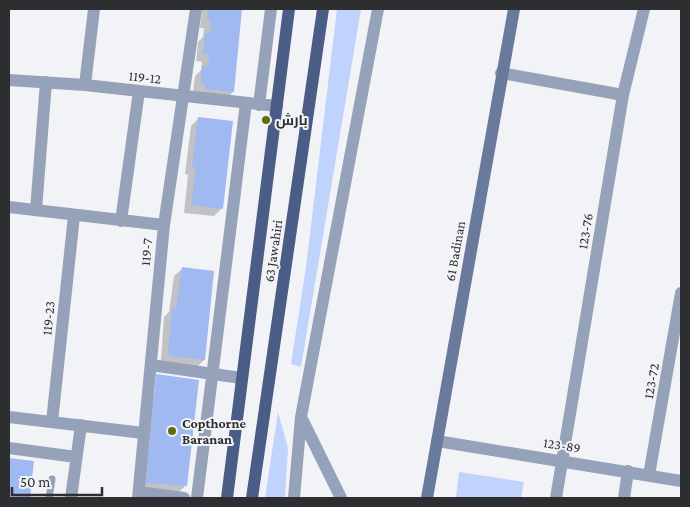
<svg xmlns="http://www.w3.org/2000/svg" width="690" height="507" font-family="'Crimson Pro',Cairo,serif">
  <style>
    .green { fill: #c0d3fd }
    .shadow { fill: #0003 }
    .building { fill: #a1b9f1 }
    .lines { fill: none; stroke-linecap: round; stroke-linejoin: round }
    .lane { stroke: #96a1ba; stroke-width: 7 }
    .street { stroke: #96a1ba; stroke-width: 12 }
    .secondary { stroke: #6a7a9d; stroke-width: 12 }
    .primary { stroke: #4b5d87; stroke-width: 12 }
    .poi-dot { fill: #626c13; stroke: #f2f3f7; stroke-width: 2 }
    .labels { text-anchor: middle; stroke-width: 4; stroke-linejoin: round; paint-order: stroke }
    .street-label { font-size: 14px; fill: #2d2e2f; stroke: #f2f3f7 }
    .poi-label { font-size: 14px; font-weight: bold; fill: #2d2e2f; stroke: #f2f3f7; text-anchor: start }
  </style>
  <rect width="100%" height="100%" fill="#f2f3f7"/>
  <path class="green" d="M337 9H361L301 367 291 364 306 267Z
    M278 412 288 448 285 498H265Z
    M459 472 524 482 521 498H456Z"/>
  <path class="shadow" d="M202 9H241L233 92 225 100 193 92 195 76 201 70 202 62 196 61 198 42 203 37 204 28H200Z
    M199 118 222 208 214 216 184 213 188 175 185 174 191 126Z
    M182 269 204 360 196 368 162 364 161 360 164 317 169 312 174 276Z
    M149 383 186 485 178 493 139 490Z
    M9 460 33 462 29 498H9Z"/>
  <path class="building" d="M208 9H242L234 92 204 89 205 85 201 84 202 66 208 67 209 55 203 54 205 33H210L211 21 207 20Z
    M198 117 233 121 223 209 191 205 196 167H192Z
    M182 267 214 271 205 360 170 356 168 352 172 308H176Z
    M156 374 199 380 187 486 146 483Z
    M9 458 34 461 30 498H9Z"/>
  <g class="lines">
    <path class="lane" d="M49 498 52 479"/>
    <path class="street" d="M501 73 623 95
      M9 80 85 85 277 106
      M85 85 94 9
      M259 105 271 9
      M9 207 164 225
      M36 210 46 82
      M121 221 139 91
      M151 365 241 378
      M9 417 143 433
      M301 417 341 498
      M52 422 74 216
      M437 441 681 481
      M9 448 76 457
      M649 475 681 293
      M139 492 184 498
      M71 498 81 425
      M138 498 164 225 196 9
      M197 498 246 103
      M294 498 301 417 378 9
      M556 498 623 95 644 9
      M624 498 628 471"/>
    <path class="secondary" d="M427 498 514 9"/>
    <path class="primary" d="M227 498 289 9
      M252 498 323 9"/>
  </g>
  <g class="poi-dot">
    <circle cx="266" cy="120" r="5"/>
    <circle cx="172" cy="431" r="5"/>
  </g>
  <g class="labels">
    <g class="street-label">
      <text transform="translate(145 77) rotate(6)" y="5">119-12</text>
      <text transform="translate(585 231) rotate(-81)" y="5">123-76</text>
      <text transform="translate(273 251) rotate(-82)" y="5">63 Jawahiri</text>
      <text transform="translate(455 251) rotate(-80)" y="5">61 Badinan</text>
      <text transform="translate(146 252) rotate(-85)" y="5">119-7</text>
      <text transform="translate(48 318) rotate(-84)" y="5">119-23</text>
      <text transform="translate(651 381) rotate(-80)" y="5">123-72</text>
      <text transform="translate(562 445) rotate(9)" y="5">123-89</text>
    </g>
    <g class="poi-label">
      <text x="276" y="125">بارش</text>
      <text x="182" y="428">Copthorne<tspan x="182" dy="16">Baranan</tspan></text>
    </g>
  </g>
  <rect width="690" height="507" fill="none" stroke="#2d2e2f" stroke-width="20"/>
  <path d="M12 487v8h90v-8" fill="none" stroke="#2d2e2f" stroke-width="2.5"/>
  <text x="20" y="487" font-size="15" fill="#2d2e2f" stroke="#f2f3f7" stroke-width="4" paint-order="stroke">50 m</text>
</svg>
